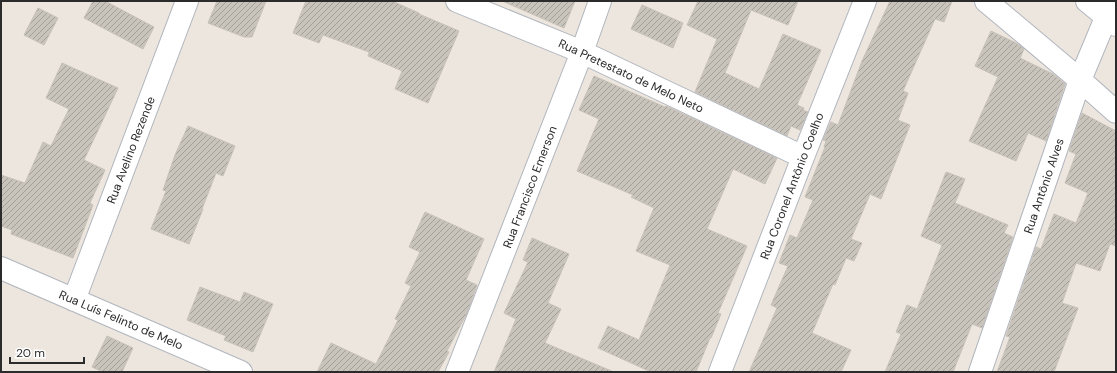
<svg xmlns="http://www.w3.org/2000/svg" width="1117" height="373" font-family="'DM Sans',sans-serif">
  <style>
    .building { fill: url(#building-hatch); stroke: #c8c1b8 }
    .lines { fill: none; stroke-linecap: round; stroke-linejoin: round }
    .minor-casing { stroke: #b1b5be; stroke-width: 24 }
    .minor { stroke: #fff; stroke-width: 22 }
    .labels { text-anchor: middle; stroke-width: 3; stroke-linejoin: round; paint-order: stroke }
    .street-label { font-size: 12px; fill: #2b2b2b; stroke: #fff }
  </style>
  <defs>
    <pattern id="building-hatch" width="6" height="6" patternUnits="userSpaceOnUse"><rect width="6" height="6" fill="#c8c4bc"/><path d="M-1 1l2-2M0 6l6-6M5 7l2-2" fill="none" stroke="#a39f99"/></pattern>
  </defs>
  <rect width="100%" height="100%" fill="#ece6de"/>
  <path class="building" d="M93 1H105L154 27 143 49 84 18Z
    M217 1H266L252 37H244L208 23Z
    M306 1H392L419 13V14L459 31 428 103 395 89 402 71 368 56 369 52 323 35 319 43 293 33Z
    M502 1H575L564 28Z
    M698 1H798L788 25 751 10 725 73 759 89 783 34 821 50 797 105 804 108 803 110 808 112 800 130 791 126 787 136 695 92 717 39 687 25Z
    M890 1H952L944 22 935 19 903 91 908 93 898 120 910 125 881 199 870 194 851 239 862 243 854 261 846 258 835 285 833 284 812 333 851 350 841 372H749L777 308 771 305 788 266 779 263 790 235 797 238 813 200 805 197 825 147H824L826 141 823 140 831 122 838 125 862 61Z
    M642 5 683 23 673 48 631 29Z
    M38 8 58 18 44 45 24 35Z
    M991 31 1016 43 1024 49 1020 58 1053 74 1065 84 1046 141 1028 133 1016 161 969 141 998 77 975 66Z
    M62 63 118 88 84 160 105 170 90 203 93 205 73 258 11 234 12 230 1 226V175L25 183 43 142 51 146 69 109 46 98Z
    M594 76 665 107 666 106 777 158 765 184 733 169 707 229 747 246 718 313 721 314 711 338H710L696 372H651L598 348 608 326 639 340 670 265 636 251 654 208 631 197 633 195 577 171 599 119 579 110Z
    M1082 113 1116 131V246L1110 244 1100 271 1076 263 1062 303 1078 308 1054 372H997L1010 337 1006 336 1036 247 1041 249 1054 214 1076 223 1088 193 1065 183 1076 154 1069 151Z
    M188 126 235 146 223 176 216 173 202 209H203L189 244 151 229 166 191 163 190 175 155Z
    M946 172 965 179 955 203 1008 225 1004 233 1013 237 982 328 972 324 953 372H885L901 334 896 332 907 305 917 309 942 245 921 236Z
    M425 212 484 239 466 280 477 285 467 313 447 351 449 352 438 372H317L331 343 376 364 398 320 395 319 411 286 405 283 420 252 409 247Z
    M532 238 569 254 548 303 561 309 545 343 614 372H494L516 319 504 313 528 262 523 260Z
    M200 287 240 302 244 292 273 304 253 352 224 340 226 336 187 320Z
    M107 336 133 348 122 372H103L92 367Z"/>
  <g class="lines">
    <g class="minor-casing">
      <path id="minor" d="M457 1 582 52 803 157
        M986 1 1080 80 1116 112
        M1087 1 1116 25
        M1 268 241 372
        M74 300 187 1
        M457 372 582 52 600 1
        M720 372 803 157 865 1
        M980 372 1080 80 1113 1"/>
    </g>
    <use href="#minor" class="minor"/>
  </g>
  <g class="labels">
    <g class="street-label">
      <text transform="translate(631 76) rotate(25)" y="4">Rua Pretestato de Melo Neto</text>
      <text transform="translate(131 150) rotate(-69)" y="4">Rua Avelino Rezende</text>
      <text transform="translate(792 186) rotate(-69)" y="4">Rua Coronel Antônio Coelho</text>
      <text transform="translate(1044 186) rotate(-71)" y="4">Rua Antônio Alves</text>
      <text transform="translate(530 187) rotate(-69)" y="4">Rua Francisco Emerson</text>
      <text transform="translate(121 320) rotate(23)" y="4">Rua Luís Felinto de Melo</text>
    </g>
  </g>
  <rect width="1117" height="373" fill="none" stroke="#2b2b2b" stroke-width="4"/>
  <path d="M10 357v6h74v-6" fill="none" stroke="#2b2b2b" stroke-width="2"/>
  <text x="16" y="357" font-size="12" fill="#2b2b2b" stroke="#ffffff" stroke-width="3" paint-order="stroke">20 m</text>
</svg>
